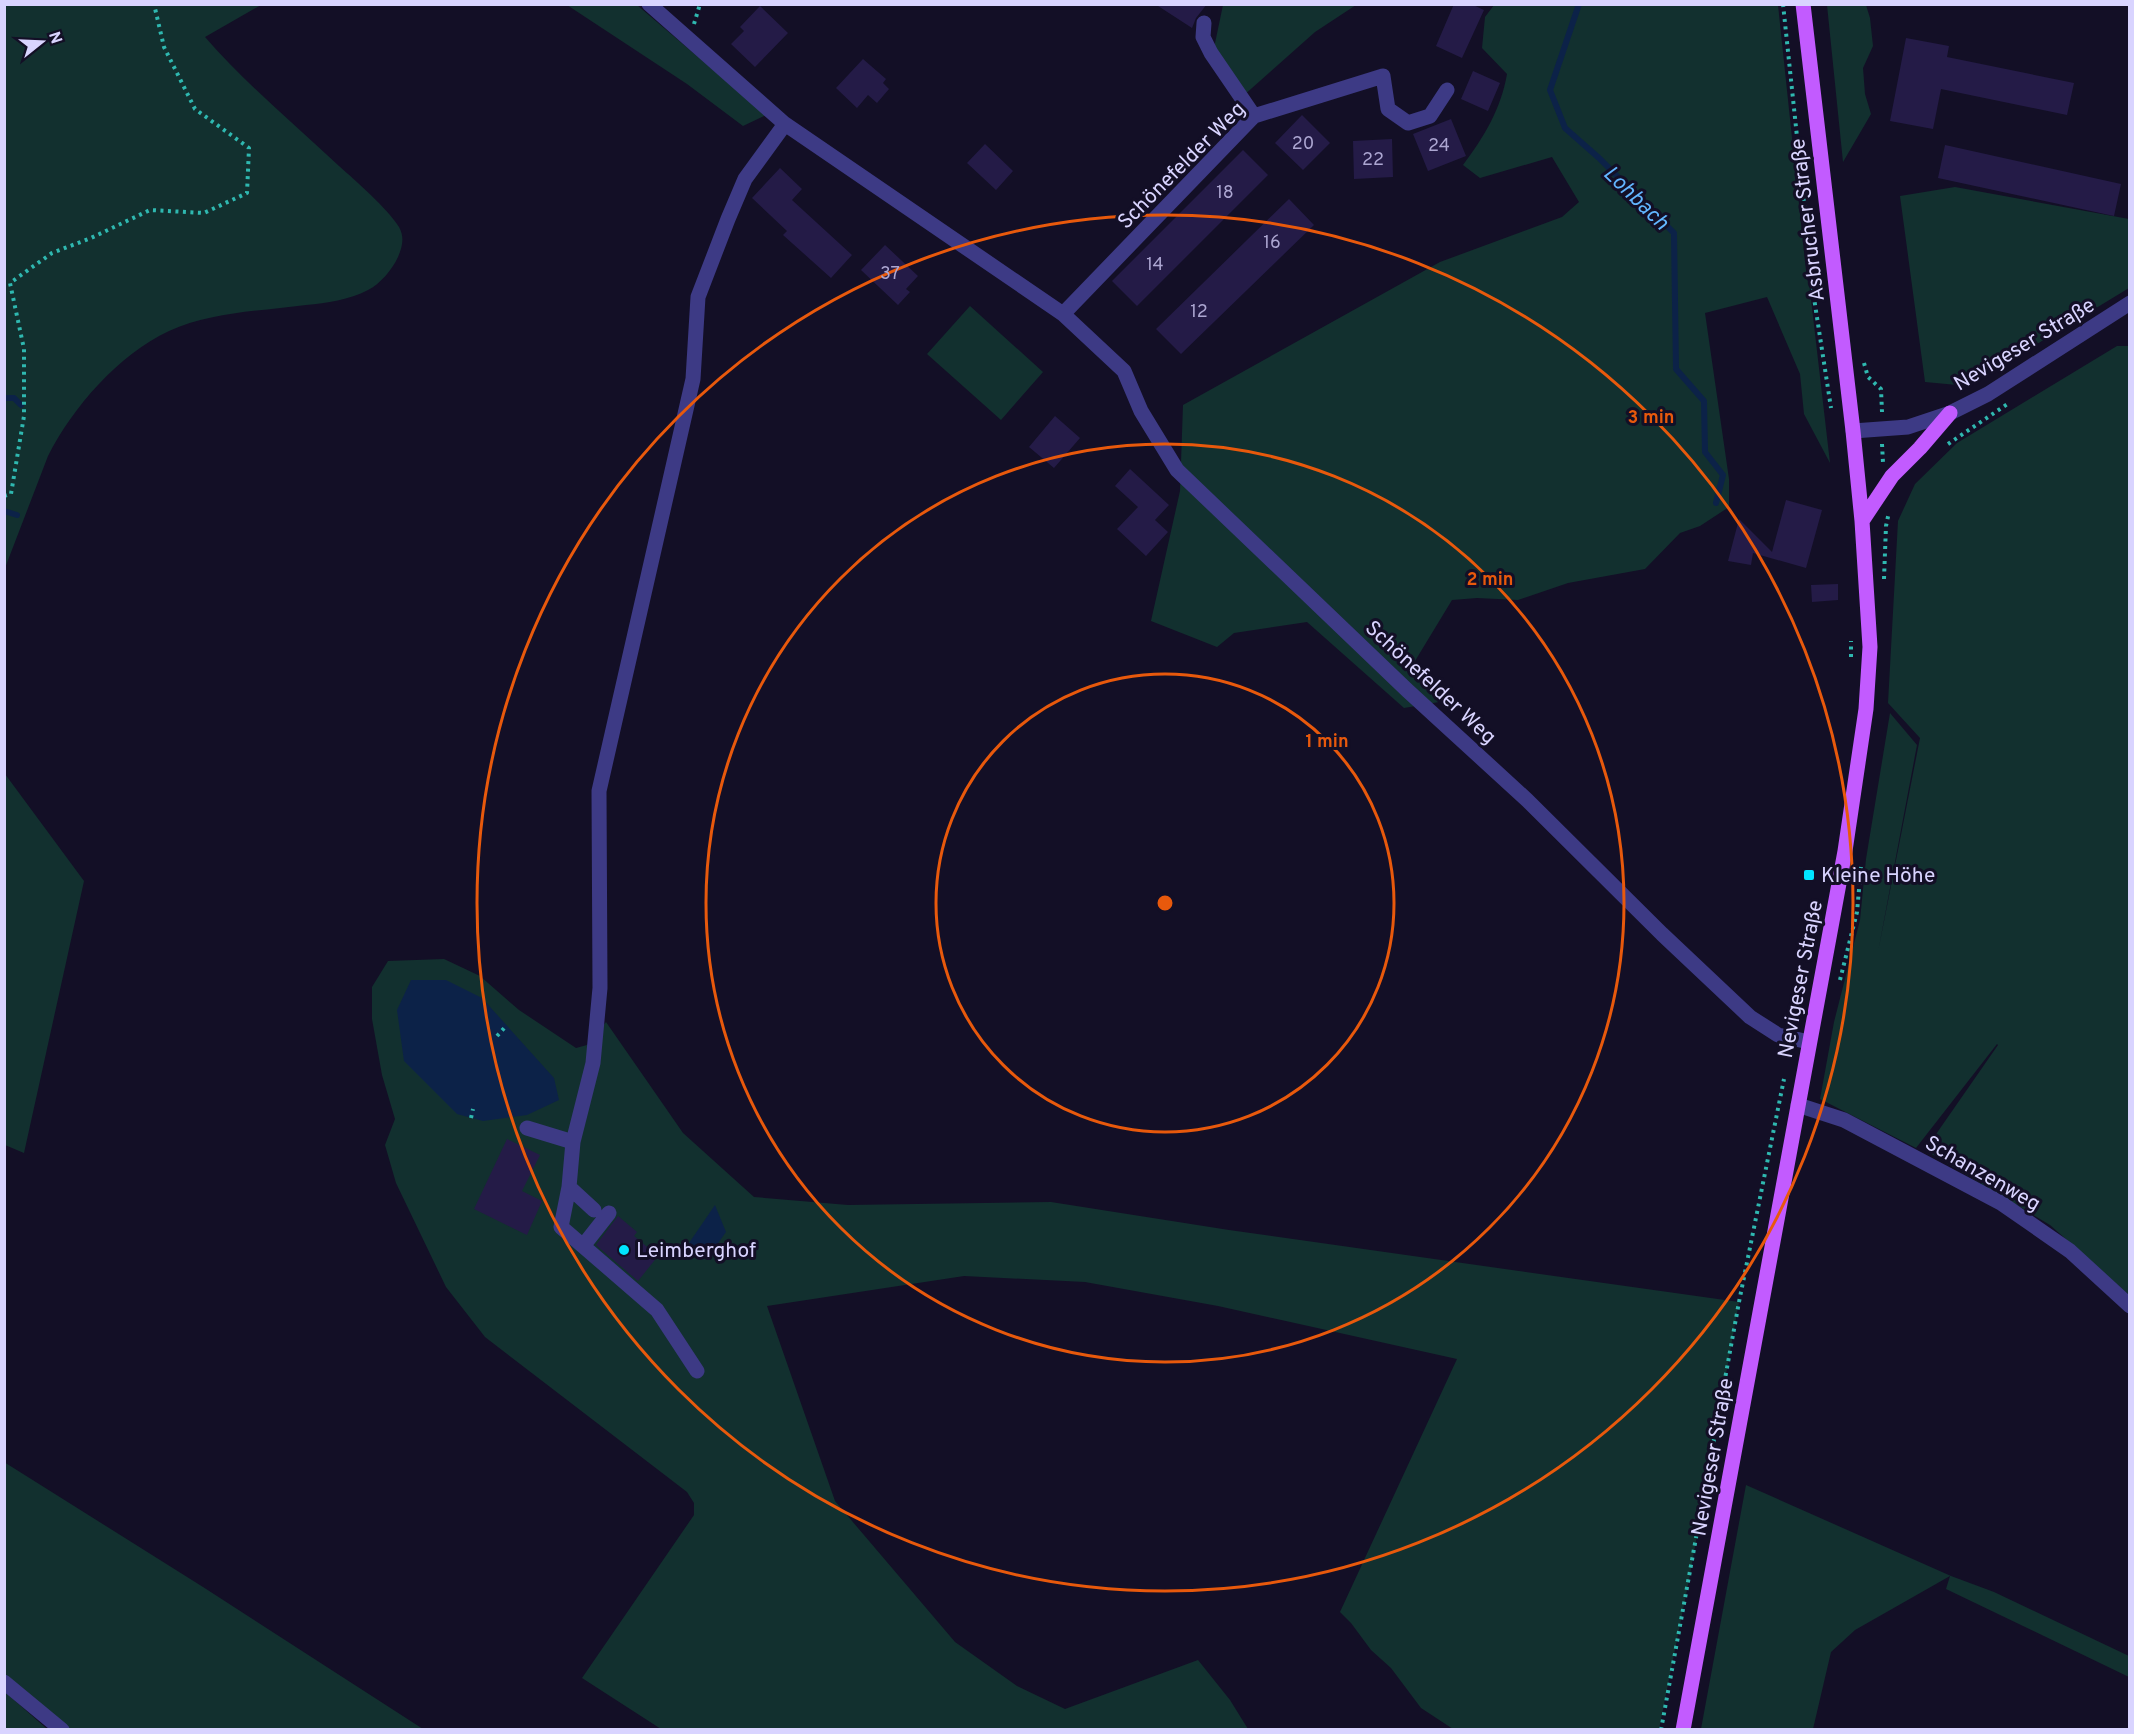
<svg xmlns="http://www.w3.org/2000/svg" width="2134" height="1734" font-family="Overpass,sans-serif">
  <style>
    .green { fill: #12302f }
    .water { fill: #0c2248 }
    .lines { fill: none; stroke-linecap: round; stroke-linejoin: round }
    .stream { stroke: #0c2248; stroke-width: 6 }
    .building { fill: #241b47 }
    .path { stroke: #2fb8b0; stroke-width: 4; stroke-dasharray: 3 4.5; stroke-linecap: butt }
    .minor { stroke: #3d3a85; stroke-width: 15 }
    .major { stroke: #c25bff; stroke-width: 15 }
    .ring { fill: none; stroke: #e8590c; stroke-width: 3 }
    .poi-dot { fill: #00e5ff; stroke: #130f26; stroke-width: 2 }
    .labels { text-anchor: middle; stroke-width: 6; stroke-linejoin: round; paint-order: stroke }
    .number-label { font-size: 18px; fill: #aca6d1 }
    .street-label { font-size: 21px; fill: #d9d4ff; stroke: #130f26 }
    .poi-label { font-size: 21px; fill: #d9d4ff; stroke: #130f26; text-anchor: start }
    .water-label { font-size: 22px; font-style: italic; fill: #62b6ff; stroke: #130f26 }
    .centre { fill: #e8590c; stroke: #130f26; stroke-width: 3 }
    .ring-label { font-size: 18px; text-anchor: middle; font-weight: bold; fill: #e8590c; stroke: #130f26; stroke-width: 6; stroke-linejoin: round; paint-order: stroke }
  </style>
  <rect width="100%" height="100%" fill="#130f26"/>
  <path class="green" d="M5 4 261 5 205 37C246 84 294 124 339 166 356 181 387 208 399 227 405 238 402 247 398 257 392 270 380 284 368 290 349 300 327 303 306 305 261 311 211 312 169 331 118 355 73 407 48 456L5 568Z
    M567 5H637L766 115 743 126 687 84Z
    M1223 5H1356L1315 32 1243 96 1214 48Z
    M1494 5H1778L1807 280 1809 282 1830 463 1804 414 1800 374 1767 297 1705 313 1729 479V507L1700 526 1680 533 1645 569 1568 583 1518 600 1477 598 1452 600 1415 661 1439 702 1404 708 1307 622 1234 633 1217 647 1151 621 1180 491 1183 405 1440 262 1562 217 1579 202 1552 157 1480 178 1463 165C1484 137 1501 109 1507 74L1482 48 1485 17Z
    M1827 5H1866L1870 18 1873 46 1863 68 1865 94 1871 114 1843 162Z
    M1955 187 2129 219V288L1968 386 1925 382 1900 196Z
    M970 306 1043 372 1001 420 927 354Z
    M2117 346H2129V1295L2050 1225 1925 1150 1998 1045 1997 1044 1916 1148 1820 1099 1834 1022 1860 920 1866 859 1890 713 1917 745 1878 952 1920 738 1888 703 1898 521 1915 484 1957 443Z
    M5 774 84 881 24 1153 5 1145Z
    M444 959 480 976 519 1010 576 1048 587 1045 606 1022 683 1133 754 1197 848 1205 1051 1202 1229 1230 1739 1302 1689 1580 1659 1729H1453L1421 1708 1391 1668 1371 1650 1351 1623 1340 1612 1457 1359 1218 1306 1085 1282 964 1276 767 1306 835 1501 955 1642 1017 1686 1065 1709 1198 1660 1230 1700 1248 1729H661L582 1678 694 1515V1503L687 1492 485 1337 446 1287 396 1183 385 1145 395 1119 382 1075 372 1019V987L388 961Z
    M4 1462 203 1587 423 1729H70L5 1674Z
    M1746 1485 1951 1576 1994 1592 2129 1656V1677L1946 1589 1950 1576 1855 1630 1831 1652 1813 1729H1701Z
    M5 1692 47 1729H5Z"/>
  <path class="water" d="M411 980H446L482 998 554 1078 559 1100 527 1115 483 1121 457 1114 404 1061 397 1010Z
    M715 1205 726 1232 709 1256 689 1243Z"/>
  <g class="lines">
    <path class="stream" d="M1579 4 1550 90 1565 128 1599 158 1674 233 1676 369 1704 401 1705 452 1723 475 1716 503
      M4 398H14L21 405
      M4 511 17 515"/>
  </g>
  <path class="building" d="M1155 4H1207L1196 18 1192 28Z
    M1454 4H1471L1484 10 1462 58 1436 46Z
    M760 6 788 33 755 67 731 44 744 31 740 27Z
    M1906 38 1949 46 1947 57 2074 83 2067 115 1941 89 1933 129 1890 121Z
    M863 59 886 79 883 83 889 89 877 103 868 95 857 108 836 88Z
    M1473 71 1500 83 1488 111 1461 99Z
    M1302 115 1330 143 1303 170 1275 143Z
    M1451 119 1466 156 1428 171 1413 134Z
    M1392 139 1393 177 1354 179 1353 141Z
    M985 144 1013 171 996 190 967 163Z
    M1945 145 2121 184 2114 216 1938 178Z
    M1243 150 1268 175 1137 306 1112 281Z
    M780 168 802 189 792 200 852 255 831 278 783 235 787 231 752 198Z
    M1289 199 1314 225 1181 354 1156 329Z
    M885 245 918 276 906 289 910 292 898 305 861 270Z
    M1055 416 1080 438 1054 468 1029 447Z
    M1130 469 1169 505 1155 520 1168 532 1146 556 1117 529 1138 507 1115 486Z
    M1786 500 1822 510 1806 568 1753 553 1751 565 1728 561 1739 519 1772 552Z
    M1838 584V600L1812 602 1811 585Z
    M507 1139 540 1155 522 1191 542 1201 527 1235 474 1209Z
    M618 1216 637 1232 634 1236 658 1256 638 1281 596 1245Z"/>
  <g class="lines">
    <path class="path" d="M1783 4 1814 298 1831 408
      M694 24 700 4
      M1864 363 1868 377 1881 389 1882 412
      M1882 444 1883 463
      M1948 444 2009 403
      M4 496 11 494 24 416V349L10 283 52 253 91 238 150 210 204 213 247 193 249 148 195 109 164 47 154 4
      M1884 579 1886 526 1889 512
      M1851 657V641
      M1840 980 1857 912 1861 867
      M497 1036 507 1025
      M471 1118 473 1109
      M1661 1730 1739 1302 1784 1079"/>
    <path class="minor" d="M649 4 785 124 1063 314 1124 371 1141 411 1177 470 1408 691 1527 800 1662 934 1750 1017 1778 1035 1809 1042
      M1204 23 1203 37 1211 53 1254 116
      M1063 314 1254 116 1383 76 1388 109 1408 123 1430 116 1447 90
      M1853 431 1908 427 1950 413 1988 394 2130 303
      M1798 1105 1844 1120 2001 1203 2070 1251 2130 1306
      M527 1128 573 1142
      M569 1187 594 1210
      M583 1246 609 1213
      M697 1371 657 1310 561 1227 569 1187 573 1142 593 1063 600 988 599 791 693 379 698 297 728 219 745 179 785 124
      M4 1682 62 1730"/>
    <path class="major" d="M1862 521 1892 476 1920 448 1950 413
      M1683 1730 1845 851 1866 709 1870 647 1862 521 1853 431 1803 4"/>
  </g>
  <g class="ring">
    <circle cx="1165" cy="903" r="229"/>
    <circle cx="1165" cy="903" r="459"/>
    <circle cx="1165" cy="903" r="688"/>
  </g>
  <g class="poi-dot">
    <rect x="1803" y="869" width="12" height="12" rx="3"/>
    <circle cx="624" cy="1250" r="6"/>
  </g>
  <g class="labels">
    <g class="number-label">
      <text x="1303" y="149">20</text>
      <text x="1439" y="151">24</text>
      <text x="1373" y="165">22</text>
      <text x="1225" y="198">18</text>
      <text x="1272" y="248">16</text>
      <text x="1155" y="270">14</text>
      <text x="890" y="279">37</text>
      <text x="1199" y="317">12</text>
    </g>
    <g class="street-label">
      <text transform="translate(1181 165) rotate(-45)" y="7">Schönefelder Weg</text>
      <text transform="translate(1807 220) rotate(-97)" y="7">Asbrucher Straße</text>
      <text transform="translate(2024 344) rotate(-31)" y="7">Nevigeser Straße</text>
      <text transform="translate(1431 682) rotate(43)" y="7">Schönefelder Weg</text>
      <text transform="translate(1800 979) rotate(-79)" y="7">Nevigeser Straße</text>
      <text transform="translate(1983 1173) rotate(30)" y="7">Schanzenweg</text>
      <text transform="translate(1712 1457) rotate(-80)" y="7">Nevigeser Straße</text>
    </g>
    <g class="poi-label">
      <text x="1821" y="882">Kleine Höhe</text>
      <text x="636" y="1257">Leimberghof</text>
    </g>
    <g class="water-label">
      <text transform="translate(1637 197) rotate(44)" y="8">Lohbach</text>
    </g>
  </g>
  <circle cx="1165" cy="903" r="9" class="centre"/>
  <g class="ring-label">
    <text x="1651" y="423">3 min</text>
    <text x="1490" y="585">2 min</text>
    <text x="1327" y="747">1 min</text>
  </g>
  <rect width="2134" height="1734" fill="none" stroke="#d9d4ff" stroke-width="12"/>
  <g transform="translate(42 42) rotate(72)" stroke="#130f26" stroke-width="4.5" paint-order="stroke">
  <path d="M0-4.5L10 22L0 15L-10 22Z" fill="#d9d4ff"/>
  <text y="-9" font-size="16" font-weight="bold" text-anchor="middle" fill="#d9d4ff">N</text>
  </g>
</svg>
